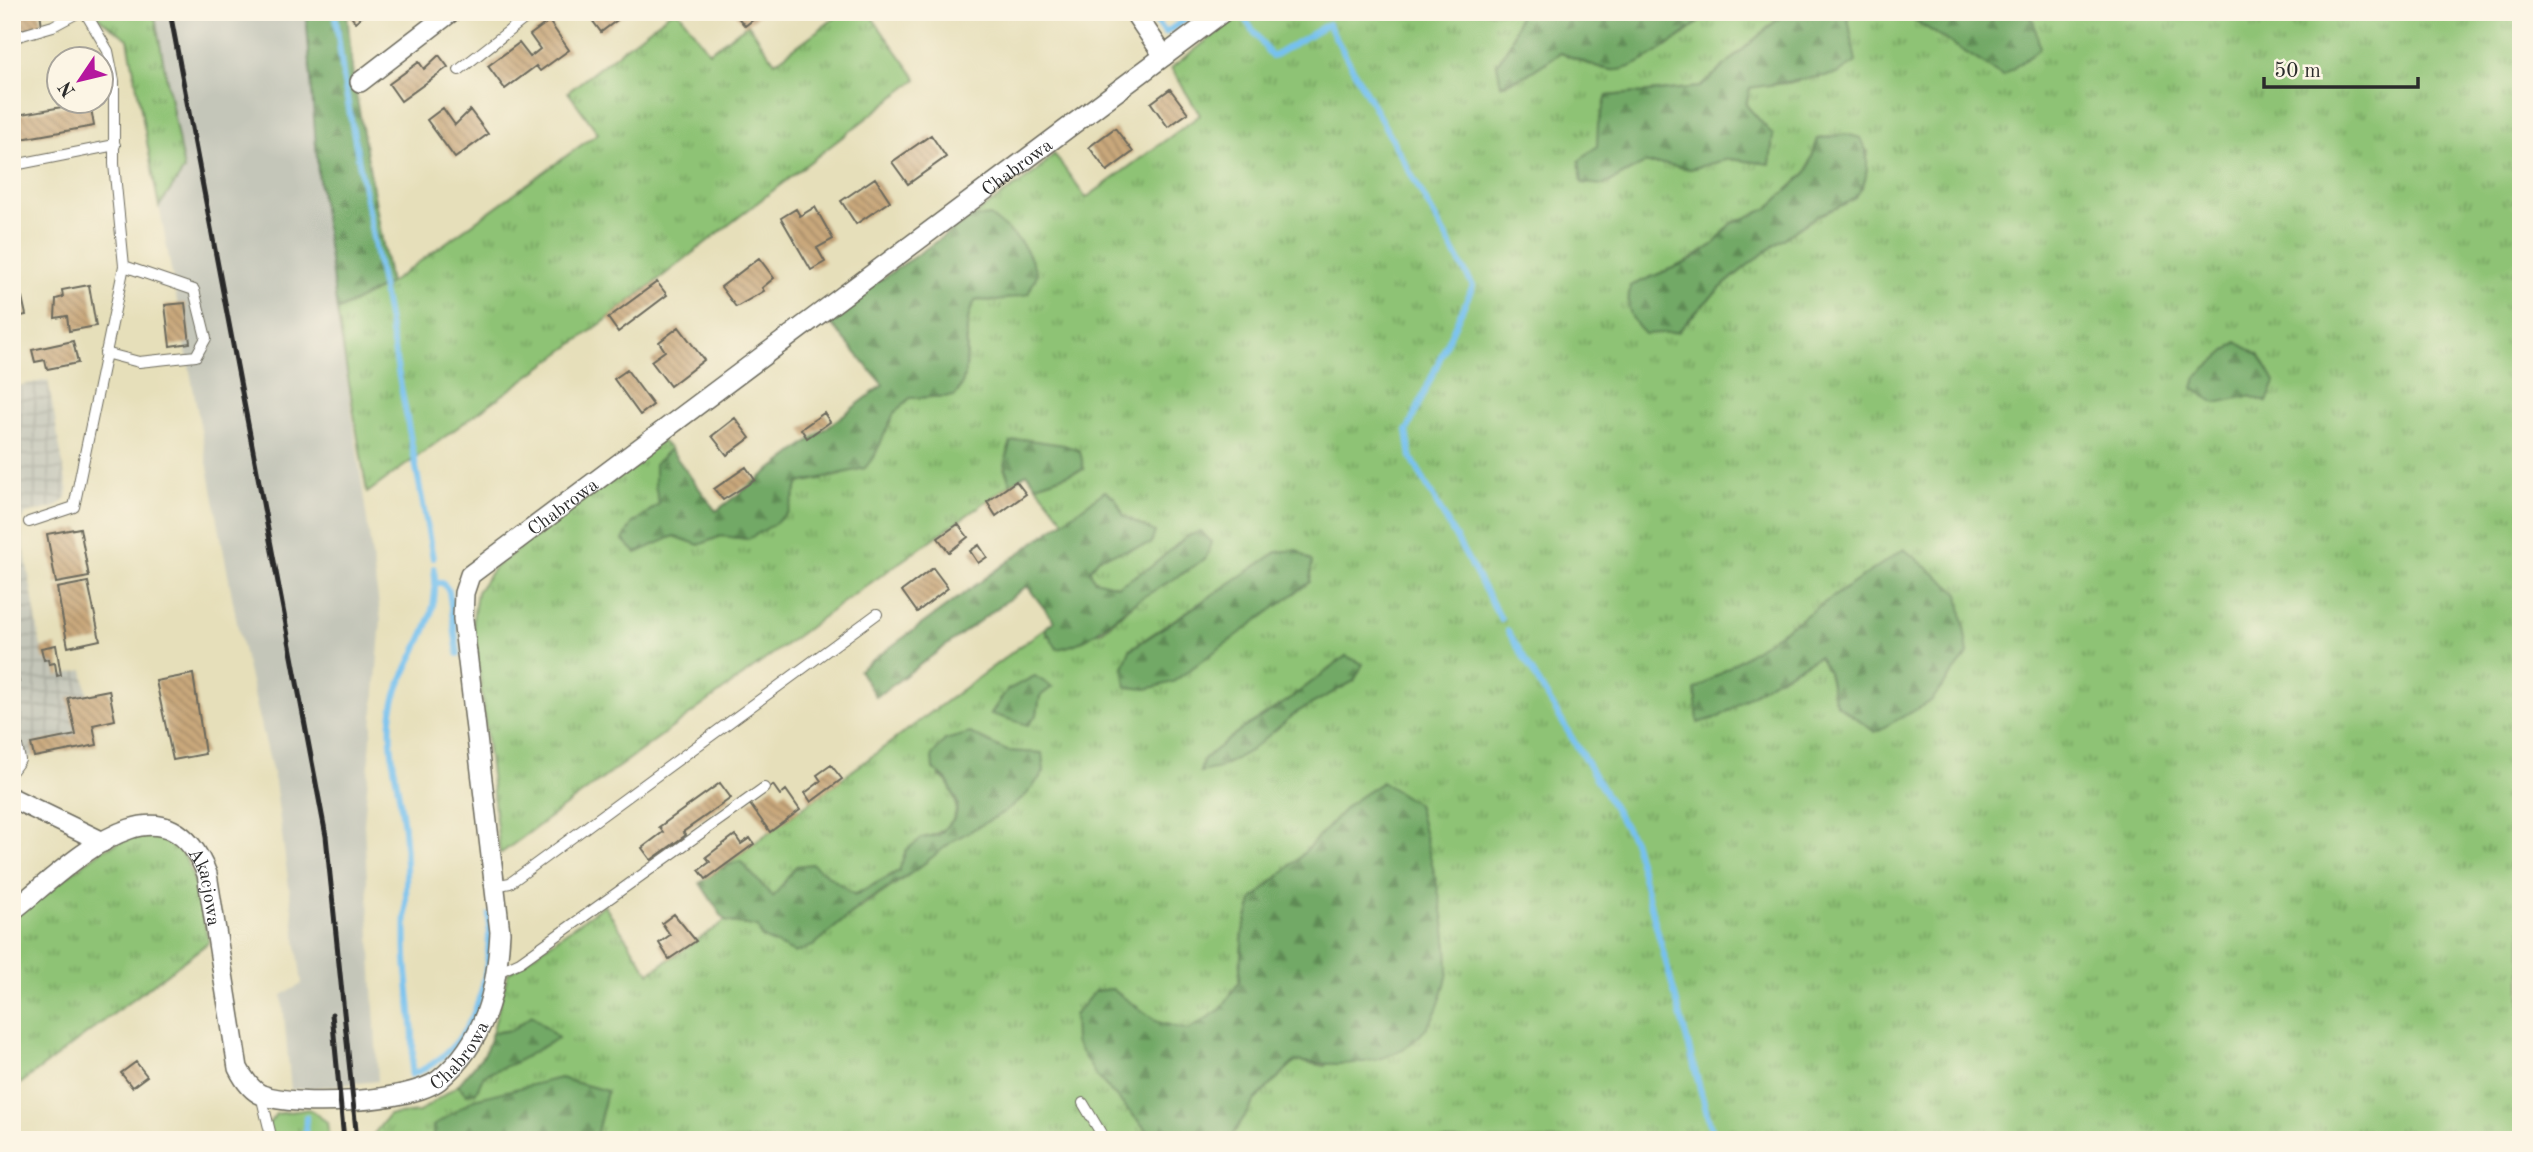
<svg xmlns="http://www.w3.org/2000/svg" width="2533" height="1152" font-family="'Old Standard TT',serif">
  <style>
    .industrial { fill: url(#industrial-grid) }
    .railway { fill: #c4c6b9 }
    .grass { fill: url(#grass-tufts); stroke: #5c7750; stroke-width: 2; fill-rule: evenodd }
    .forest { fill: url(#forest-firs); stroke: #4e6a48; stroke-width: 2 }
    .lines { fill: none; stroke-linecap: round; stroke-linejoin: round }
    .stream { stroke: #76c1ef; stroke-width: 6 }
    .building { fill: url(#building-back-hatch) }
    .service-casing { stroke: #6c6a5d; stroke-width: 12 }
    .minor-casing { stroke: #6c6a5d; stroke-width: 22 }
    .service { stroke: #fff; stroke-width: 10 }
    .minor { stroke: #fff; stroke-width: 19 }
    .rail { stroke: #2b2b2b; stroke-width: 5 }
    .labels { text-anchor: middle; stroke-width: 7; stroke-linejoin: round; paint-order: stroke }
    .street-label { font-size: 19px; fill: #2b2b2b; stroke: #fcf5e5 }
  </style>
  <defs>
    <pattern id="industrial-grid" width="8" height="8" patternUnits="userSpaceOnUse" patternTransform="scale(1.75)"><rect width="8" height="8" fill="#c4c6b9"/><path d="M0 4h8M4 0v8" fill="none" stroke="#a9aa9f"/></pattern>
    <pattern id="grass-tufts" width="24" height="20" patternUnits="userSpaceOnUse" patternTransform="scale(1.75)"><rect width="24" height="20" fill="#8ec375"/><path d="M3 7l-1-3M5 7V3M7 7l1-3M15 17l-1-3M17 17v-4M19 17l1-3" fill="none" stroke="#749f60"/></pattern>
    <pattern id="forest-firs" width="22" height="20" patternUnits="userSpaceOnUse" patternTransform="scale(1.75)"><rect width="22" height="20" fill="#72a966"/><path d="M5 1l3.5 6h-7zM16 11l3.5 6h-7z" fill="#5e8a54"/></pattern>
    <pattern id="building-back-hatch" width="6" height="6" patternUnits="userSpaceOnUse" patternTransform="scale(1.75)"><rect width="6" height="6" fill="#c9a87c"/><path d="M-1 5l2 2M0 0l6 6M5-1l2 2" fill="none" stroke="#a38966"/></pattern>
  </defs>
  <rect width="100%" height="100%" fill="#fcf5e5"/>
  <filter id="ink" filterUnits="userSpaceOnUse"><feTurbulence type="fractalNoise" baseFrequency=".0143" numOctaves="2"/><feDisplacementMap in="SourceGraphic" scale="14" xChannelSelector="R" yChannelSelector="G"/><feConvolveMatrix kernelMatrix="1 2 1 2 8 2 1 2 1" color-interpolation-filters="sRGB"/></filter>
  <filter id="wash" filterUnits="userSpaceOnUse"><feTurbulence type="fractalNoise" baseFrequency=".00686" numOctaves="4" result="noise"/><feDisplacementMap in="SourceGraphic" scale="28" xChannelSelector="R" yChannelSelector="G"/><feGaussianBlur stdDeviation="1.57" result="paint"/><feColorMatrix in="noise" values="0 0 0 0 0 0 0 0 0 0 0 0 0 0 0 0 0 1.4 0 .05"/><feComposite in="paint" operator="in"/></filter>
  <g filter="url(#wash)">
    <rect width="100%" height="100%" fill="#e6dfba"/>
    <path class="industrial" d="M48 380 68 493 66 499 56 507 26 514 20 522 41 647 56 645 61 675 83 670 97 745 12 760V387Z"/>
    <path class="railway" d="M96 12H306L318 173 381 620 364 824 378 1081 291 1090 282 995 302 984 275 782 238 628 128 39 101 20Z"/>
    <path class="grass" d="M96 12H154L184 170 159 207 128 39 101 20Z
      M671 12H679L709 52 748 24 775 62 843 12H868L917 79 606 320 367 493 337 311 390 283 598 133 568 92Z
      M1244 12H1520L1511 42 1497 64 1502 85 1526 75 1560 53C1576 58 1595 68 1612 70 1637 73 1692 29 1710 12H1786L1700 87 1607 96C1596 132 1597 149 1604 185L1643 164H1665L1690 169 1729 159 1770 164 1772 135 1746 105 1750 87 1797 82 1847 20V12H1902L2003 76 2033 19 2023 12H2521V1140H1229L1256 1099 1295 1061 1325 1066 1444 921 1417 804 1297 860 1253 899 1243 931 1239 982 1221 1009 1188 1031 1158 1022 1112 989 1095 1074 1156 1140H595L607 1091 433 1126 434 1140H369L389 1115 419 1112 458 1085 466 1094 476 1092 484 1075 516 1062 512 1030 492 1033 508 973 604 905 649 973 725 921 758 927 813 946C847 914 880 896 917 869 930 860 941 848 955 839 992 815 1014 809 1044 772L1041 753 1007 751 970 734 939 776C948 780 949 786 953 794 964 818 944 834 922 838L899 871 854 895 812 864 784 885 772 897 721 868 1045 628 1047 636 1101 632 1138 600 1189 570 1186 537 1152 566 1118 586 1093 580 1090 570 1100 557 1150 544 1124 516 1115 498 1105 491 1065 522 1036 485 1084 469 1039 442 1022 439 1004 468 1011 484 842 603 500 854 473 619 477 592 495 567 661 440 670 449 655 464V485L659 504 632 524 657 543 674 536 699 545 721 536 748 539 788 512 799 483 842 475 880 445 883 431 894 413 910 398 955 396C979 365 956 328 976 300L998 301 972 218 954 229 1037 171 1054 154 1086 198 1200 115 1171 68ZM1818 139 1868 151C1866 166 1866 185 1854 197 1845 207 1823 212 1811 220 1762 253 1717 285 1678 332L1630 286 1687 262 1714 244 1730 224 1767 209 1807 172ZM2237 342 2266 402 2249 396 2222 356ZM1904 550 1836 704 1828 672 1819 656 1771 682ZM1277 552 1123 667 1130 649ZM1346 656 1354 681C1335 692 1314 701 1296 713 1264 735 1240 765 1200 772L1204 759 1239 731 1287 701ZM1019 685 1052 687 1040 696 1037 714 991 713 1007 690Z
      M135 835C148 836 167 838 177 847 195 863 202 919 209 942L12 1090V918L102 850Z
      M309 1109 327 1122 329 1140H257L276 1114Z"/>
    <path class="forest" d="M306 12H347L353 77 390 283 337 311 318 173Z
      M1520 12H1710C1691 29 1637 73 1612 70 1595 68 1576 58 1560 53L1526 75 1501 85 1497 64 1511 42Z
      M1786 12H1847L1856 62 1837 74 1750 88 1746 105 1773 135 1770 164 1729 159 1690 169 1665 164H1643L1604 185 1582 183 1579 161 1597 146 1598 124 1607 96 1700 87Z
      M1902 12H2023L2033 19 2040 48 2003 76Z
      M1846 134 1861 138C1870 154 1870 184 1854 198 1844 207 1826 210 1815 217 1764 252 1718 284 1678 332L1645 334C1629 318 1626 308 1630 286L1687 262 1714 244 1730 224 1767 209 1807 172 1818 139Z
      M990 216C1016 236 1027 243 1037 275L1028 294 998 301 976 300C956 328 978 365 955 396L910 398 894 413 875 455 865 468 799 483 788 512 773 525 748 539 721 536 699 545 674 536 636 553 623 540 632 524 659 504 655 485V464L670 449 716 511 883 385 826 318 954 229 972 218Z
      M2237 342 2260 356 2275 382 2267 402 2249 396 2215 403 2193 388 2196 377Z
      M1022 439 1064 445 1080 451 1084 469 1036 485 1027 473 1011 484C1003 467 1004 460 1011 442Z
      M1105 491 1115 498 1124 516 1155 532 1151 544 1100 557 1090 570 1094 580 1118 586 1152 566 1186 537 1201 531 1211 542 1206 558C1185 573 1162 585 1140 599 1111 617 1093 644 1057 649L1045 628 1054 621 1027 586 876 697 859 670Z
      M1904 549 1959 593 1968 654 1931 701 1875 732 1836 704 1828 672 1819 656 1771 682 1719 717 1698 723 1695 690Z
      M1297 550 1312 562 1310 582 1173 682 1147 689 1126 687 1123 667 1130 650 1277 552Z
      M1346 656 1363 664 1354 681 1297 712 1250 751 1219 768 1200 772 1204 759 1239 731 1287 701Z
      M1035 676 1052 687 1040 696 1037 714 1028 725 991 714 1007 690Z
      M970 733 1007 751 1042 753 1044 772 1026 795 1003 813 954 840 917 869 861 905 813 946 795 953 761 937 758 927 725 921 700 883 721 868 740 861 773 897 796 866 812 864 855 895 899 871 906 850 922 838 939 835 955 818 958 804 947 780 933 769 932 755 945 740Z
      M1382 782 1417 804C1430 857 1447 912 1448 967 1449 977 1443 988 1441 998 1421 1065 1355 1069 1295 1061L1256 1099 1229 1140H1156L1095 1074 1075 1042 1074 1015 1095 991 1112 989 1158 1022 1188 1030 1221 1009 1239 982 1243 931 1253 899 1297 860 1348 805Z
      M532 1015 558 1038 516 1062 484 1075 476 1092 466 1094 458 1085 485 1053 492 1033 512 1030Z
      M560 1078 607 1091 595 1140H434L433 1126 474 1099Z"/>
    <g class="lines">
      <path class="stream" d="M335 12 344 82 433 558
        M1149 12 1165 33 1196 12
        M1244 18 1272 57 1328 24 1473 286 1407 431 1411 457 1501 619
        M434 568C443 632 397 661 391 719 388 755 401 794 404 830 409 872 404 916 406 958 408 998 417 1035 411 1075 477 1049 491 978 489 915
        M436 583H443L449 591 458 654
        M1508 631 1633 840 1714 1140
        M305 1140 306 1117"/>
    </g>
    <g id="blocks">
      <path class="building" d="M12 12H40L42 26 12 31Z
        M348 12H367L355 22Z
        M586 12H628L601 32Z
        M740 12H763L745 26 736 15Z
        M549 21 569 50 540 71 536 66 505 89 488 66 519 43 530 57 540 49 530 35Z
        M439 55 448 67 401 101 389 84 419 62 424 69Z
        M1170 89 1188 113 1168 127 1151 103Z
        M90 102 94 126 21 139 17 115Z
        M443 108 455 125 470 110 488 134 455 158 427 120Z
        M1115 128 1133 152 1107 171 1089 147Z
        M931 135 946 157 908 184 892 162Z
        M875 178 890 201 856 224 841 201Z
        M815 207 833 239 817 248 825 262 811 270 781 218 796 209 800 216Z
        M759 258 774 278 762 288 764 291 736 307 721 287Z
        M657 282 667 295 618 332 608 318Z
        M89 285 96 326 69 331 67 316 55 318 56 299 63 297 62 290Z
        M22 297 26 315 12 318V298Z
        M185 303 190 343 170 346 165 305Z
        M679 327 704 360 670 386 651 361 665 351 659 342Z
        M73 341 78 363 47 369 45 360 35 362 32 350Z
        M627 370 653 405 640 415 614 379Z
        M824 413 830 422 807 438 801 429Z
        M735 418 750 438 727 455 712 436Z
        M746 467 755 480 723 500 714 489Z
        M1016 481 1026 494 996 516 987 502Z
        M958 524 968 537 949 552 938 538Z
        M80 528 89 577 56 583 47 534Z
        M979 545 987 557 978 563 970 551Z
        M933 568 948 588 917 612 902 591Z
        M88 582 100 640 68 647 57 588Z
        M56 645 61 675 57 676 55 663 49 664 48 659 44 660 41 648Z
        M12 653 19 682 12 683Z
        M193 674 205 754 173 760 156 681Z
        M109 690 115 720 93 725 97 745 34 757 31 744 76 735 68 698Z
        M831 765 842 779 811 802 805 793 821 781 817 775Z
        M720 783 731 798 683 832 686 835 651 860 642 848 663 832 659 827Z
        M773 785 780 795 786 790 800 810 770 832 749 803Z
        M735 835 741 844 750 838 754 844 706 879 699 870 710 862 706 857Z
        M674 914 696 941 669 959 659 943 670 935 662 923Z
        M136 1062 147 1076 132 1087 121 1073Z"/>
    </g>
  </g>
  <g filter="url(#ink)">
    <use href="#blocks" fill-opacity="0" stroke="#6c6a5d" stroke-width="2"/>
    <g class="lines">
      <g class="service-casing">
        <path id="service" d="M12 38 53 26 79 12
          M459 70 533 12
          M14 165 115 145
          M105 353 139 362 196 356 206 338 194 290 124 266
          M29 522 74 507 124 266 114 164V81L108 51 85 12
          M12 722 20 760 12 771
          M494 886 510 883 877 614
          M498 972 520 962 764 788
          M261 1095 272 1140
          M1083 1103 1105 1140"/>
      </g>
      <g class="minor-casing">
        <g id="minor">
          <path d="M1134 12 1164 56"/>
          <path d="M360 82 451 12"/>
          <path d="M12 798 103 842"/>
          <path id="s1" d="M12 911C67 869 163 764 207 874L238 1068C243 1078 252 1091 262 1095 297 1108 411 1102 439 1080 486 1041 497 990 500 932L463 619 464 593 470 575 1223 12"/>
        </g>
      </g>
      <use href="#service" class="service"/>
      <use href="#minor" class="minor"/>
      <path class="rail" d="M170 12 326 836 357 1140
        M332 1014 344 1140"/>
    </g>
  </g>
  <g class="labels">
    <g class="street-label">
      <text dy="7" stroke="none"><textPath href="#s1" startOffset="1867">Chabrowa</textPath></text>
      <text dy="7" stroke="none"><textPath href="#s1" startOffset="1300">Chabrowa</textPath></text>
      <text dy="7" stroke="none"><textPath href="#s1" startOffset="257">Akacjowa</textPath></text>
      <text dy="7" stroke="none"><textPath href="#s1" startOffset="691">Chabrowa</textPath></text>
    </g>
  </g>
  <rect width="2533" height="1152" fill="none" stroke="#fcf5e5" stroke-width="42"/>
  <g transform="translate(80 80) rotate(235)"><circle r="33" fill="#fcf5e5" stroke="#a8a49b" stroke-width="2"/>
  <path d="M0-5L12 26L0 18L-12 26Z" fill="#b5179e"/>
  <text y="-10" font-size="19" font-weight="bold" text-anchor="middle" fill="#2b2b2b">N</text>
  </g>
  <path d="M2264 77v10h154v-10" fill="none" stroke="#2b2b2b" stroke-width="3.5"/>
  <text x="2274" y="77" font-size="21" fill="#2b2b2b" stroke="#fcf5e5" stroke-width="5" paint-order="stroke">50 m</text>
</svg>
